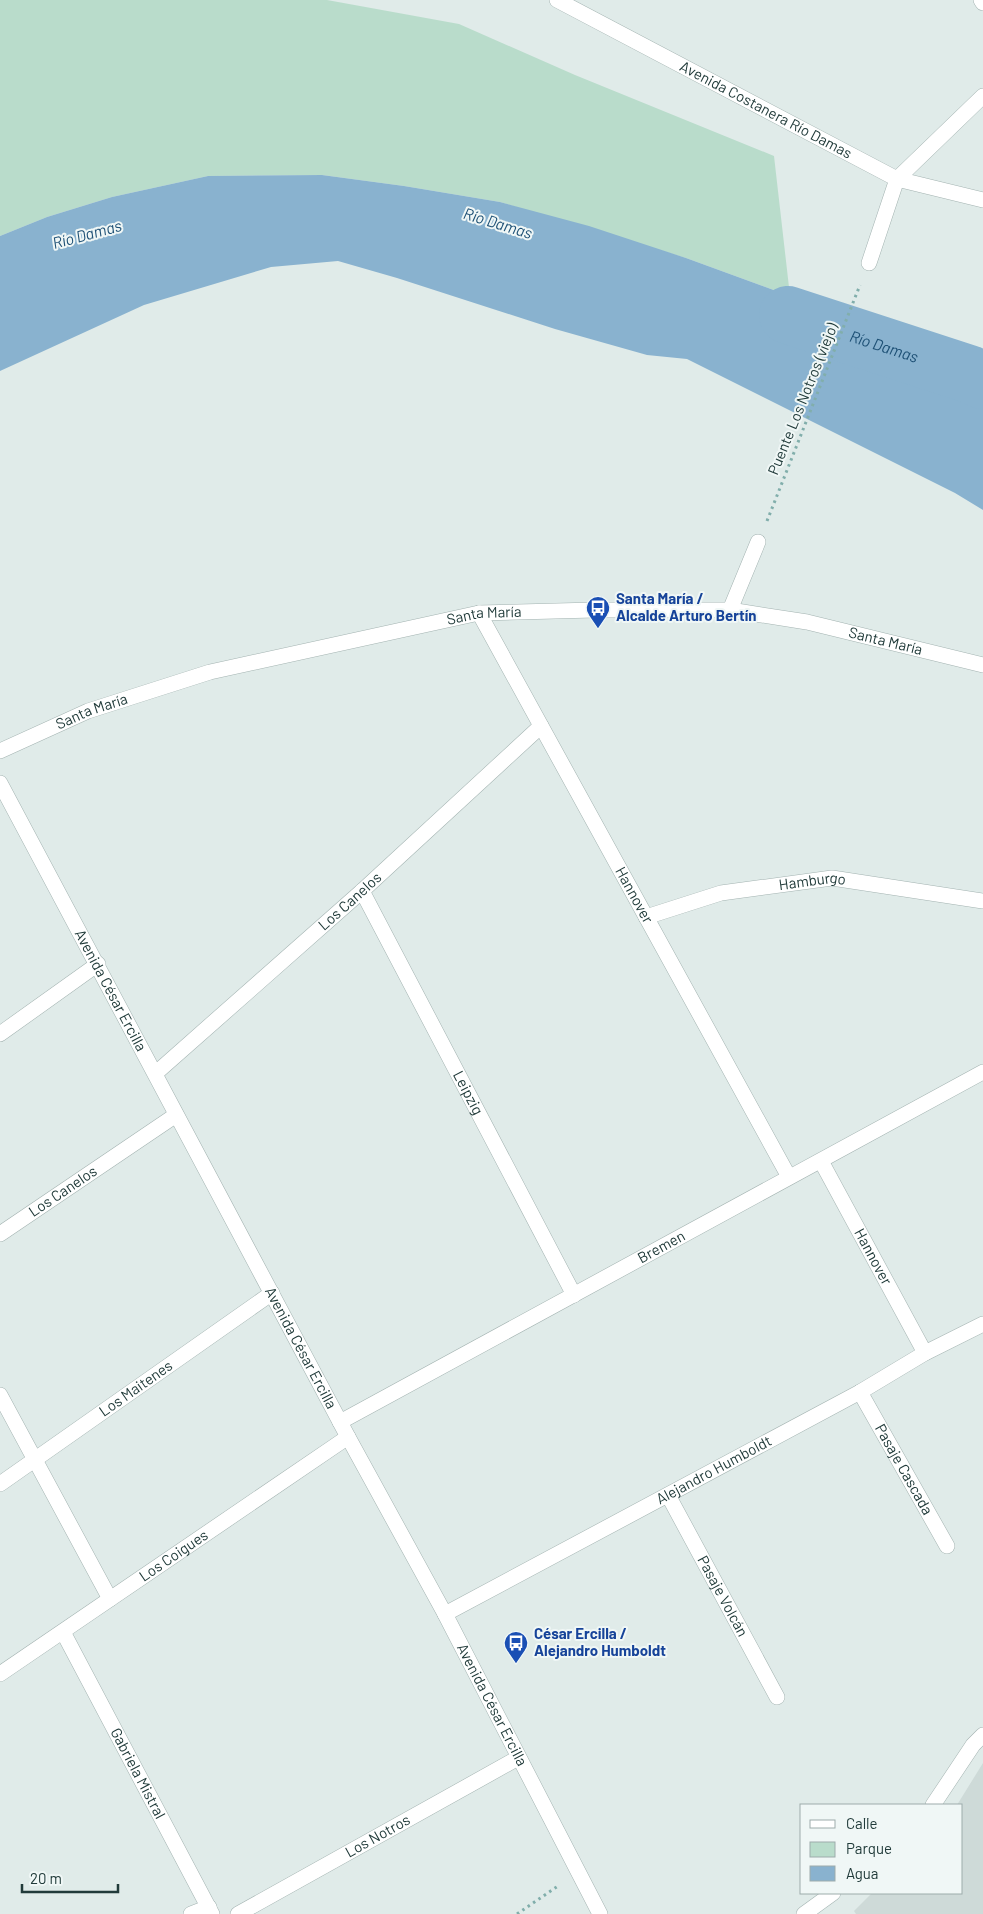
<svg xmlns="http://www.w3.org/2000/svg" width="983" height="1914" font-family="Barlow,sans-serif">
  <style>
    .built { fill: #cedad8 }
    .green { fill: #b9dccb }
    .water { fill: #89b2cf }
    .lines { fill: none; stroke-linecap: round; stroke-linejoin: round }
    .river { stroke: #89b2cf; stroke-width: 58 }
    .minor-casing { stroke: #a3b3b1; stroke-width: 16 }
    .path { stroke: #81aeab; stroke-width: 3; stroke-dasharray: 2.5 4; stroke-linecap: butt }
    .minor { stroke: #fff; stroke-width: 15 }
    .labels { text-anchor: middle; stroke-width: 4; stroke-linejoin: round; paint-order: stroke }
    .street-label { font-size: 15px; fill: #213b3a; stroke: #f0f7f6 }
    .transit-label { font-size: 15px; font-weight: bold; fill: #164399; stroke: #f0f7f6; text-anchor: start }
    .water-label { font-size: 16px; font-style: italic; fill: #1d5075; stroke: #f0f7f6 }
  </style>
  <rect width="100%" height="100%" fill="#e0ebe9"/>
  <path class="built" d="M983 1763V1914H856L854 1911 872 1893H962V1805H957Z"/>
  <path class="green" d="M0 0H327L459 24 575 75 774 156 790 296 686 258 500 202 404 186 322 175 208 176 112 197 47 217 0 236Z"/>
  <path class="water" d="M322 175 404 186 500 202 589 226 686 258 790 296 945 388 983 400V510L955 493 687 359 647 355 555 329 397 278 338 261 271 267 144 305 0 371V236L47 217 112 197 208 176Z"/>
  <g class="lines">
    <path class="river" id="s1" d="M788 315 969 374 983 380"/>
    <g class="minor-casing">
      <g id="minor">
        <path id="s2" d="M557 0 897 179 983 200"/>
        <path d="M981 0 983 3"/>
        <path d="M869 263 897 179 983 96"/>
        <path d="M730 610 758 542"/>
        <path id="s3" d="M479 613 789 1177"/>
        <path id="s4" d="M0 751 88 711 210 672 479 613 594 610H730L807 622 983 665"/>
        <path id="s5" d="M0 783 348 1437 445 1614 600 1914"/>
        <path id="s6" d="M362 891 574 1295"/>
        <path id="s7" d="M646 917 721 893 832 878 983 901"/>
        <path d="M0 1034 98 964"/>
        <path id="s8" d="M156 1073 362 891 541 726"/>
        <path id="s9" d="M821 1161 925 1353"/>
        <path id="s10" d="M0 1234 176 1115"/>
        <path id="s11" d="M860 1392 947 1546"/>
        <path d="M0 1395 110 1599"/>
        <path id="s12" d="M340 1422 983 1072"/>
        <path id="s13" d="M0 1484 272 1293"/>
        <path id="s14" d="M668 1495 777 1697"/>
        <path id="s15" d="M445 1614 860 1392 925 1353 983 1324"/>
        <path id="s16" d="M63 1632 212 1914"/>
        <path id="s17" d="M0 1674 348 1437"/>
        <path d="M933 1805 973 1745 983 1735"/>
        <path d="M191 1914 209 1907"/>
        <path id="s18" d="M238 1914 518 1758"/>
        <path d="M804 1914 833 1893"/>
      </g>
    </g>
    <path class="path" d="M767 521 860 285
      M517 1914 558 1886"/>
    <use href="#minor" class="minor"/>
  </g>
  <defs>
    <g id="bus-pin" transform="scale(1.25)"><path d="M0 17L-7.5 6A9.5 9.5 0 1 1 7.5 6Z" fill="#1a4fb4" stroke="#f0f7f6"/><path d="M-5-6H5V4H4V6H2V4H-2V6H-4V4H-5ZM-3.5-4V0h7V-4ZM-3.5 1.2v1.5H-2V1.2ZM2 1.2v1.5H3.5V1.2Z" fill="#fff"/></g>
  </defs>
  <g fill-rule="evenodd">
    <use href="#bus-pin" x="598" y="608"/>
    <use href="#bus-pin" x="516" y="1643"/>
  </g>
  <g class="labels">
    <g class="street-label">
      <text dy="5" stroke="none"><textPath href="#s2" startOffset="236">Avenida Costanera Río Damas</textPath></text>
      <text transform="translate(803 399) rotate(-68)" y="5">Puente Los Notros (viejo)</text>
      <text dy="5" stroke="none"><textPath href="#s4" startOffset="505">Santa María</textPath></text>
      <text dy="5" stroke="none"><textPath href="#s4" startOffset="910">Santa María</textPath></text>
      <text dy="5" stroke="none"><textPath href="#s4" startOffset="100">Santa María</textPath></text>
      <text dy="5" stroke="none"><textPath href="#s7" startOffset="171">Hamburgo</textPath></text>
      <text dy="5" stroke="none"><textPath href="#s3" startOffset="322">Hannover</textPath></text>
      <text dy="5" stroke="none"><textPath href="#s8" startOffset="259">Los Canelos</textPath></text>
      <text dy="5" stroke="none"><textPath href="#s5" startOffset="235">Avenida César Ercilla</textPath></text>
      <text dy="5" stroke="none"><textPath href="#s6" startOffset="228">Leipzig</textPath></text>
      <text dy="5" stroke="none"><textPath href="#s10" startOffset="76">Los Canelos</textPath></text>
      <text dy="5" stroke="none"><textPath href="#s12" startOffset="366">Bremen</textPath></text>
      <text dy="5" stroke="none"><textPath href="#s9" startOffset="109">Hannover</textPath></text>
      <text dy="5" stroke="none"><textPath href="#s5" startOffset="640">Avenida César Ercilla</textPath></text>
      <text dy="5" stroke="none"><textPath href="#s13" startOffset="166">Los Maitenes</textPath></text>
      <text dy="5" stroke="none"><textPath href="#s11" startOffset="89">Pasaje Cascada</textPath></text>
      <text dy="5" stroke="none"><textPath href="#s15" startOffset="305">Alejandro Humboldt</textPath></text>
      <text dy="5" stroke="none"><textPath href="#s17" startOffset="210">Los Coigues</textPath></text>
      <text dy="5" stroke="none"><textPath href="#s14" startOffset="115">Pasaje Volcán</textPath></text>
      <text dy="5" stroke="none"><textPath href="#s5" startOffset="1045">Avenida César Ercilla</textPath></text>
      <text dy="5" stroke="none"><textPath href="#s16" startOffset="160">Gabriela Mistral</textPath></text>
      <text dy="5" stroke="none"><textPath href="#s18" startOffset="160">Los Notros</textPath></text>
    </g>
    <g class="transit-label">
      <text x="616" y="604">Santa María /<tspan x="616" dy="17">Alcalde Arturo Bertín</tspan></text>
      <text x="534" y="1639">César Ercilla /<tspan x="534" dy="17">Alejandro Humboldt</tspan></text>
    </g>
    <g class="water-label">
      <text transform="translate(498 223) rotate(17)" y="6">Río Damas</text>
      <text transform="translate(87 234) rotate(-15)" y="6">Río Damas</text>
      <text dy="6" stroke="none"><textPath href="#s1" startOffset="101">Río Damas</textPath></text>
    </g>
  </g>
  <rect x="800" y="1804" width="162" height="90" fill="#f0f7f6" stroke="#9dacab"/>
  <rect x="810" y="1820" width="25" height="8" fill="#ffffff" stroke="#9dacab"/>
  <text x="846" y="1829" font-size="15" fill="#213b3a">Calle</text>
  <rect x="810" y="1842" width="25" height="15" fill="#b9dccb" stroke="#9dacab"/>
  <text x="846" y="1854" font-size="15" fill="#213b3a">Parque</text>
  <rect x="810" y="1866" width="25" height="15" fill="#89b2cf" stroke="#9dacab"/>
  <text x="846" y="1879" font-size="15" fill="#213b3a">Agua</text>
  <path d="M22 1884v8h96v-8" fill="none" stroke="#213b3a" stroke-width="2.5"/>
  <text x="30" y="1884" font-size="15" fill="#213b3a" stroke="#f0f7f6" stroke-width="4" paint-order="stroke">20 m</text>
</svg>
